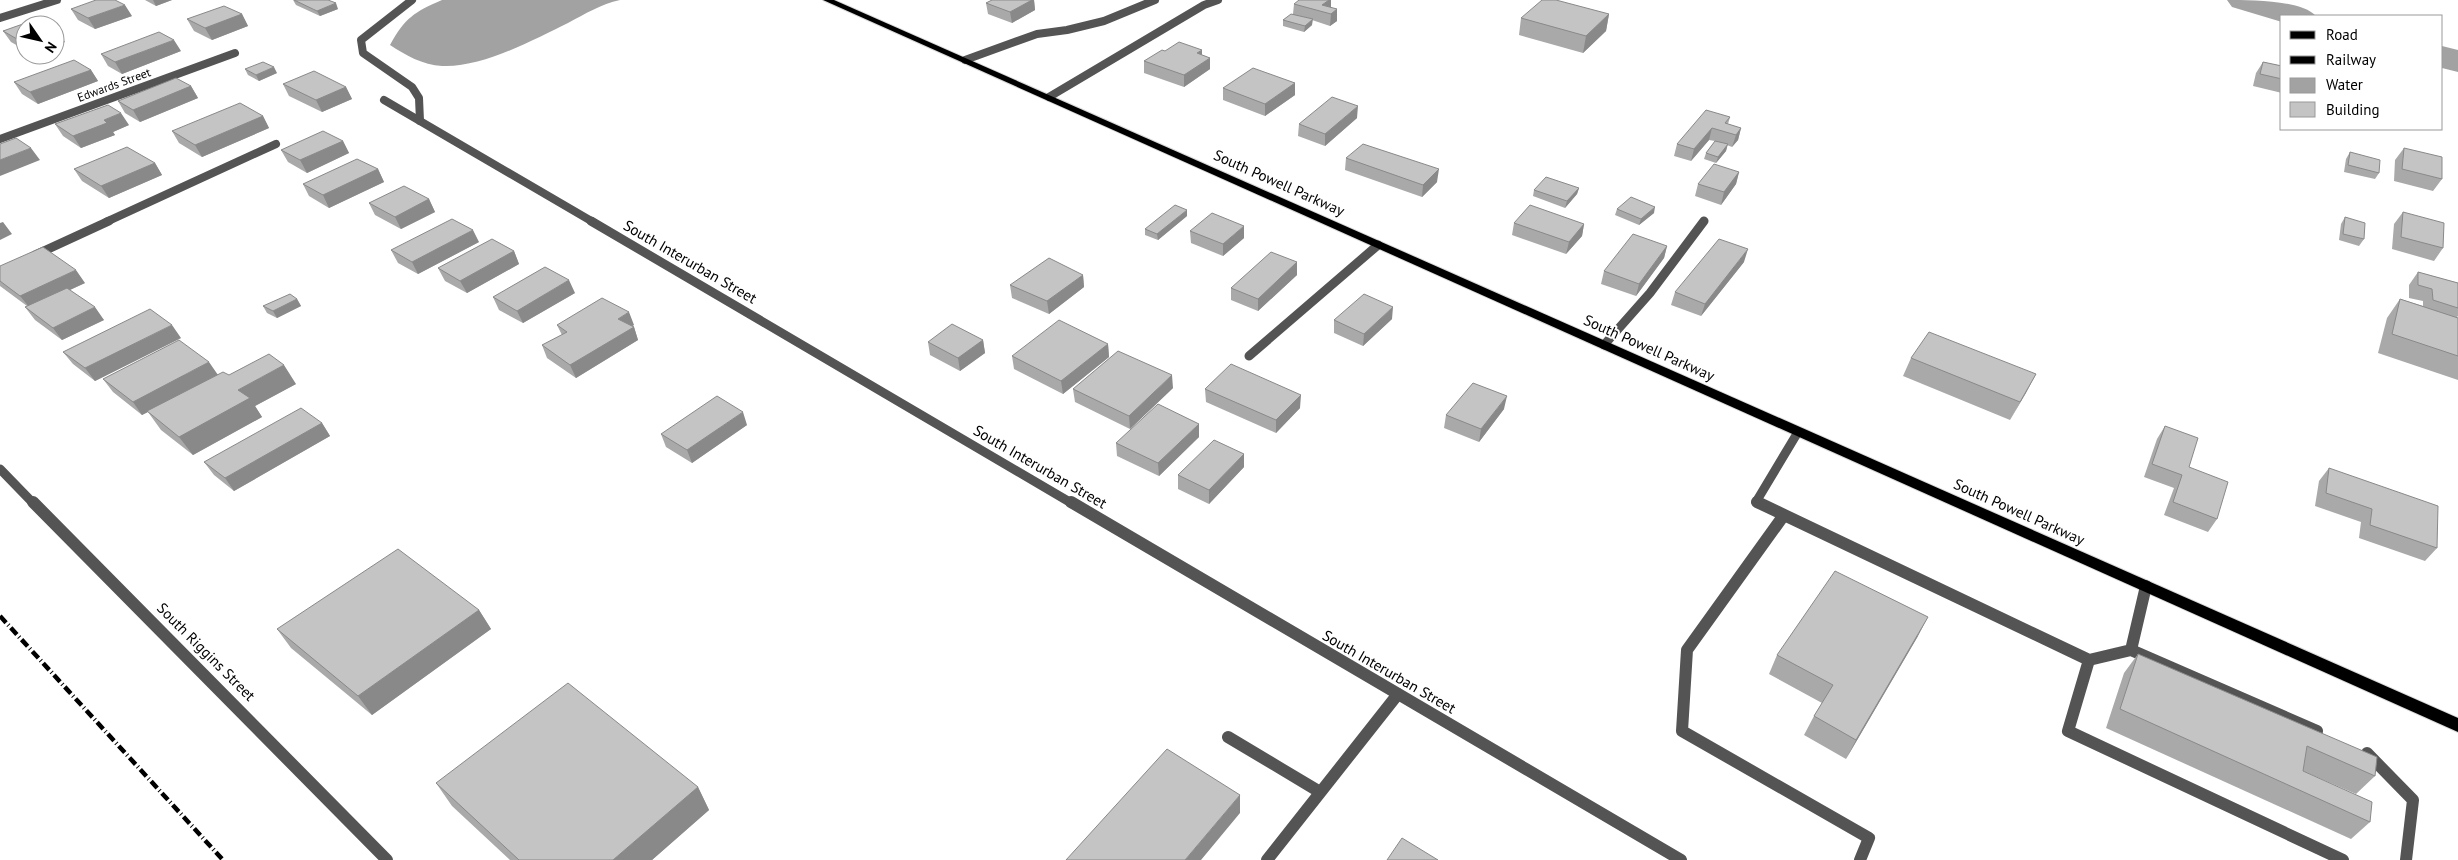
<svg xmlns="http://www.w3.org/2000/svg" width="2458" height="860" font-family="'PT Sans',sans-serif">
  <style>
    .water { fill: #a2a2a2 }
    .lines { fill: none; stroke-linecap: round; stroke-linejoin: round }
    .river { fill: #a2a2a2; fill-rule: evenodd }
    .primary-casing { stroke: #dbdbdb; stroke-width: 2 }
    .service-far2 { stroke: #545454; stroke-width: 8 }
    .service-far1 { stroke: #545454; stroke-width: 9 }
    .service { stroke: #545454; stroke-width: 12 }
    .minor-far2 { stroke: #545454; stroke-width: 8 }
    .minor-far1 { stroke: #545454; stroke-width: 9 }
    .minor { stroke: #545454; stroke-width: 12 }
    .primary { fill: #000; fill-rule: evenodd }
    .rail { stroke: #000; stroke-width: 4.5; stroke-dasharray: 9 3 1 3; stroke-linecap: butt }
    .wall { fill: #a9a9a9 }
    .shaded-wall { fill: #898989 }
    .building { fill: #c4c4c4; stroke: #898989 }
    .labels { text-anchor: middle; stroke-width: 4; stroke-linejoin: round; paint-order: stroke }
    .far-street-label { font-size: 12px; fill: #000; stroke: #fff }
    .street-label { font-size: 15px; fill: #000; stroke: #fff }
  </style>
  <rect width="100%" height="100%" fill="#fff"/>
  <path class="water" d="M442 0H620C601 4 585 14 568 23 533 40 482 68 442 66 423 65 405 55 390 45 405 18 414 12 442 0Z"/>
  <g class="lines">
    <path class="river" d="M2227 0C2251 0 2301 0 2316 16H2282V22L2232 7Z
      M2442 46 2458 50V72L2442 68Z"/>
    <g class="primary-casing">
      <path id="primary" d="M823 0H834L2458 718V732Z"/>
    </g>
    <path class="service-far2" d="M412 0 361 40 363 53 412 87 419 98 420 121
      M965 60 1037 34 1067 30 1104 21 1155 0
      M1049 97 1204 5 1218 0"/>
    <path class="service-far1" d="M1604 345 1650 293 1704 221
      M1249 356 1378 245
      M1760 504 1756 502 1798 432"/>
    <path class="service" d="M1757 502 2089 660
      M1784 515 1687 650 1682 731 1869 838 1860 860
      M2146 586 2131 650 2089 660 2068 731 2343 860
      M2131 650 2317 731
      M1228 737 1320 792
      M2367 753 2413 800 2406 860
      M1267 860 1398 694"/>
    <path class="minor-far2" d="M0 18 57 0
      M384 100 593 222
      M0 139 235 53
      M106 222 276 144"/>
    <path class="minor-far1" d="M591 221 1073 504
      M35 255 109 221
      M0 469 34 504"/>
    <path class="minor" d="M33 502 387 860
      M1071 502 1681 860"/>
    <use href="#primary" class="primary"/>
    <path class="rail" d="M0 616 223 860"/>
  </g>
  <path class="wall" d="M145 0H172L156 6Z
    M293 0 338 9 320 16 296 5Z
    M992 0H1034L1035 10 1012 23 988 14 986 3Z
    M1331 0V8L1337 9V21L1330 26 1312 20V25L1304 32 1283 26V20L1293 14 1294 4Z
    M71 9 132 16 95 29 78 20Z
    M242 14 248 26 212 40 194 31 187 19Z
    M1609 14 1606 31 1583 53 1519 35 1521 18Z
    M25 25V50L11 42 3 31Z
    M181 51 122 74 108 66 101 54Z
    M1165 51 1202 55 1210 58V69L1184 87 1144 73V61Z
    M2263 62 2282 66V93L2253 86 2256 73Z
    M245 69 277 73 259 81 248 75Z
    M91 70 98 81 38 104 22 94 14 82Z
    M1295 83V95L1265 116 1223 100V88Z
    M283 84 346 87 352 99 322 112 289 96Z
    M191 86 198 98 140 122 125 113 118 101Z
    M263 116 269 128 202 157 179 143 172 131Z
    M1730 117 1728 124 1741 128 1738 140 1732 147 1727 145 1726 151 1716 163 1704 159 1706 153 1715 141 1709 140 1691 161 1674 156 1677 144Z
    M1357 118 1325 146 1298 136 1299 124Z
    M55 124 129 125 113 132 115 135 81 148 63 136Z
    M343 141 349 153 307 173 288 162 281 150Z
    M2404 148 2442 179 2433 191 2394 181 2395 160Z
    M2350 152 2379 173 2375 179 2344 172 2346 159Z
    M1346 158 1437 182 1422 197 1345 170Z
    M155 163 162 175 109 198 82 181 74 169Z
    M378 169 384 182 329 208 309 196 303 184Z
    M1739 172 1736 184 1721 205 1695 196 1698 184Z
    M1579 188 1577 194 1565 208 1533 196 1534 190Z
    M429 199 435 212 401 229 375 215 369 203Z
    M1617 209 1654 213 1639 225 1615 215Z
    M2403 212 2443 248 2434 261 2392 249 2394 224Z
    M1187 216 1158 240 1145 235V229Z
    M2345 217 2364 239 2359 246 2339 240 2341 224Z
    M1514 223 1584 224 1582 236 1566 254 1512 235Z
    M1190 231 1244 238 1223 256 1191 243Z
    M479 242 418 274 398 263 391 250Z
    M1667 246 1664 258 1636 296 1601 284 1604 271Z
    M514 251 519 264 467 293 445 281 438 268Z
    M1297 262V275L1258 311 1231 300V288Z
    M1744 262 1701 316 1671 305 1675 292Z
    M0 266 85 283 70 290 104 320 62 340 35 320 25 307 27 306 0 286Z
    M2418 272 2458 283V316L2457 317 2458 318V380L2378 353 2387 318 2400 299 2423 306V301L2409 298V285Z
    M1083 275 1084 287 1049 314 1012 298 1010 285Z
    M575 293 523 323 499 310 493 297Z
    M297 299 301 306 277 318 267 313 263 306Z
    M1392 319 1363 346 1334 333V320Z
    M557 325H634L632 326 634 327 638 340 576 378 547 358 542 345 562 335Z
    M181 338 95 381 73 364 63 352Z
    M983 340 985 353 960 371 930 355 928 342Z
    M1108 344 1109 357 1063 394 1014 369 1012 356Z
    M1911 358 2036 374 2010 420 1903 376Z
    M217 374 296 384 255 406 262 417 193 455 161 430 148 412 142 415 113 392 103 379Z
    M1173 388 1130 429 1075 402 1073 389Z
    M1205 389 1300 408 1276 433 1206 402Z
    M1504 409 1479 442 1444 428 1446 415Z
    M322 423 330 436 234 491 214 475 204 462Z
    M1199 424V437L1159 476 1117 456 1116 443Z
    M747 425 692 463 666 447 661 434Z
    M2165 426 2189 467 2217 519 2208 532 2164 515 2174 488 2144 477 2157 439Z
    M1244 467 1209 504 1178 489V475Z
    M2329 468 2437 548 2425 561 2359 538 2361 522 2315 506 2319 481Z
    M479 610 491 629 372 715 291 648 277 629Z
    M1918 636 1846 759 1804 735 1814 716 1822 703 1769 674 1777 655Z
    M2138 654 2375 776 2356 794 2303 771 2370 822 2351 839 2106 728 2124 673Z
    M436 783 698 787 709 810 652 860H510L452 806Z"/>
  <path class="shaded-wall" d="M153 0H172L156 6Z
    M1032 0H1034L1035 10 1012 23 1010 12Z
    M1329 0H1331V9L1322 5Z
    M336 3 338 9 320 16 317 11Z
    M125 5 132 16 95 29 88 18Z
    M1337 9V21L1330 26 1331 14Z
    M242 14 248 26 212 40 205 28Z
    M1609 14 1606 31 1583 53 1586 36Z
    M1313 19 1312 25 1304 32 1305 26Z
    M58 31 65 42 55 46V32Z
    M174 40 181 51 122 74 115 62Z
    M1202 50V61L1197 53Z
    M1210 58V69L1184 87V75Z
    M274 67 277 73 259 81 256 75Z
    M91 70 98 81 38 104 30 92Z
    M1295 83V95L1265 116V104Z
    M191 86 198 98 140 122 133 110Z
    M346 87 352 99 322 112 316 100Z
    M1358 106 1357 118 1325 146V134Z
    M121 113 129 125 113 132 115 135 81 148 73 136 104 120Z
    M263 116 269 128 202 157 195 145Z
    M1712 128 1709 140 1691 161 1694 149Z
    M1741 128 1738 140 1732 147 1736 135Z
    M343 141 349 153 307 173 300 160Z
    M1728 144 1726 151 1716 163 1718 157Z
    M31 148 40 160 0 176V160Z
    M155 163 162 175 109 198 101 186Z
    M378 169 384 182 329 208 323 195Z
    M1439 169 1437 182 1422 197 1423 185Z
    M1739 172 1736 184 1721 205 1724 192Z
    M1579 188 1577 194 1565 208 1567 201Z
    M429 199 435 212 401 229 395 217Z
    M1655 207 1654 213 1639 225 1641 219Z
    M1187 210V216L1158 240 1157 234Z
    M3 222 12 234 0 240V223Z
    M1584 224 1582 236 1566 254 1569 242Z
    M1244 226V238L1223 256V244Z
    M473 230 479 242 418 274 412 262Z
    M1667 246 1664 258 1636 296 1639 284Z
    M1748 249 1744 262 1701 316 1705 304Z
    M514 251 519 264 467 293 460 281Z
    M1297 262V275L1258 311V299Z
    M76 270 85 283 30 308 20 296Z
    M1083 275 1084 287 1049 314 1047 301Z
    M569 280 575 293 523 323 517 311Z
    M297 299 301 306 277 318 273 311Z
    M95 307 104 320 62 340 53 328Z
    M1393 307 1392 319 1363 346 1364 334Z
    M629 312 634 325 623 331 618 319Z
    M172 325 181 338 95 381 85 368Z
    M634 327 638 340 576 378 570 365Z
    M983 340 985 353 960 371 958 358Z
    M1108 344 1109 357 1063 394 1061 381Z
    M209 362 218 375 142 415 133 402Z
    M284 365 296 384 255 406 262 417 193 455 179 437 238 390Z
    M2036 374 2026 393 2010 420 2020 402Z
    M1172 375 1173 388 1130 429 1129 416Z
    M1301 395 1300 408 1276 433V420Z
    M1507 396 1504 409 1479 442 1481 429Z
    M743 412 747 425 692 463 687 450Z
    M322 423 330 436 234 491 225 478Z
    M1199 424V437L1159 476 1158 463Z
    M1244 454V467L1209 504V490Z
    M479 610 491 629 372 715 358 696Z
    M1928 617 1918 636 1846 759 1856 740Z
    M698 787 709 810 652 860H613Z
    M1240 795V813L1201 860H1185Z"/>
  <path class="building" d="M96 0H115L125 5 88 18 71 9Z
    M294 0H328L336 3 317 11Z
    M992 0H1032L1010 12 986 3Z
    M1299 0H1329L1322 5 1337 9 1331 14 1294 4Z
    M1542 0H1556L1609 14 1586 36 1521 18Z
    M224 6 242 14 205 28 187 19Z
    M1291 14 1313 19 1305 26 1283 20Z
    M37 19 48 25H25V42L24 43 3 31Z
    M159 32 174 40 115 62 101 54Z
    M1179 42 1202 50 1197 53 1210 58 1184 75 1144 61 1162 50 1165 51Z
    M74 60 91 70 30 92 14 82Z
    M263 62 274 67 256 75 245 69Z
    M2263 62 2282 66V79L2260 74Z
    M1253 68 1295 83 1265 104 1223 88Z
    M314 71 346 87 316 100 283 84Z
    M176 78 191 86 133 110 118 101Z
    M1332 97 1358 106 1325 134 1299 124Z
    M240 103 263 116 195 145 172 131Z
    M108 105 121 113 104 120 107 123 73 136 55 124Z
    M1706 110 1730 117 1725 123 1741 128 1736 135 1712 128 1694 149 1677 144Z
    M323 131 343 141 300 160 281 150Z
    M16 138 31 148 0 160V144Z
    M1715 141 1728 144 1718 157 1706 153Z
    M1363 144 1439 169 1423 185 1346 158Z
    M127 147 155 163 101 186 74 169Z
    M2404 148 2442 157V179L2402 169Z
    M2350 152 2380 160 2379 173 2348 165Z
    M357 159 378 169 323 195 303 184Z
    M1714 164 1739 172 1724 192 1698 184Z
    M1546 177 1579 188 1567 201 1534 190Z
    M404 186 429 199 395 217 369 203Z
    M1631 197 1655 207 1641 219 1617 209Z
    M1175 205 1187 210 1157 234 1145 229Z
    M1530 205 1584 224 1569 242 1514 223Z
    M2403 212 2444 223 2443 248 2401 237Z
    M1212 213 1244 226 1223 244 1190 231Z
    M2345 217 2365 223 2364 239 2343 234Z
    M452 219 473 230 412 262 391 250Z
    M1633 234 1667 246 1639 284 1604 271Z
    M492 239 514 251 460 281 438 268Z
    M1719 239 1748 249 1705 304 1675 292Z
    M43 247 76 270 20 296 0 281V266Z
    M1271 252 1297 262 1258 299 1231 288Z
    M1049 258 1083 275 1047 301 1010 285Z
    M545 267 569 280 517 311 493 297Z
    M2418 272 2458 283V308L2433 300 2432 289 2418 285Z
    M67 288 95 307 53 328 25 307Z
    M290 294 297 299 273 311 263 306Z
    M1364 294 1393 307 1364 334 1334 320Z
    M602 298 629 312 618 319 634 327 570 365 542 345 567 332 557 325Z
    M2400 299 2458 318V356L2392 334Z
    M150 309 172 325 85 368 63 352Z
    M1059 320 1108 344 1061 381 1012 356Z
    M952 324 983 340 958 358 928 342Z
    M1929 332 2036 374 2020 402 1911 358Z
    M179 340 209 362 133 402 103 379Z
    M1118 351 1172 375 1129 416 1073 389Z
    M269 354 284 365 238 390 250 398 179 437 147 411 223 372 229 375Z
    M1231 364 1301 395 1276 420 1205 389Z
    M1473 383 1507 396 1481 429 1446 415Z
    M717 396 743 412 687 450 661 434Z
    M1158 404 1199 424 1158 463 1116 443Z
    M301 408 322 423 225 478 204 462Z
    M2165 426 2198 438 2189 467 2228 482 2217 519 2173 502 2182 475 2152 464Z
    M1214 440 1244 454 1209 490 1178 475Z
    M2329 468 2438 506 2437 548 2370 525 2372 509 2326 493Z
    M398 549 479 610 358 696 277 629Z
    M1835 571 1928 617 1856 740 1814 716 1833 685 1777 655Z
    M2138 654 2377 757 2375 776 2307 746 2303 771 2372 802 2370 822 2120 709Z
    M568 683 698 787 613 860H519L436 783Z
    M1167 749 1240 795 1185 860H1066Z
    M1402 838 1438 860H1387Z"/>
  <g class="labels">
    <g class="far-street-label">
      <text transform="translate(114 85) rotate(-20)" y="4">Edwards Street</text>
    </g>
    <g class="street-label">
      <text transform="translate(1279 183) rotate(24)" y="5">South Powell Parkway</text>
      <text transform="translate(690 262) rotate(30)" y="5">South Interurban Street</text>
      <text transform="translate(1649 348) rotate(24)" y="5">South Powell Parkway</text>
      <text transform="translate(1040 467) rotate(30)" y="5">South Interurban Street</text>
      <text transform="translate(2019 512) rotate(24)" y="5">South Powell Parkway</text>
      <text transform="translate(206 652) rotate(45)" y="5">South Riggins Street</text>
      <text transform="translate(1389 672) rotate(30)" y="5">South Interurban Street</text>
    </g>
  </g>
  <rect x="2280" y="15" width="162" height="115" fill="#ffffff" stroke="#999999"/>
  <rect x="2290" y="31" width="25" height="8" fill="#000000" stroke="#999999"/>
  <text x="2326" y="40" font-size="15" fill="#000000">Road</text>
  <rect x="2290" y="56" width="25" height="8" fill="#000000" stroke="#999999"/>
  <text x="2326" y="65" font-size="15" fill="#000000">Railway</text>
  <rect x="2290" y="78" width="25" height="15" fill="#a2a2a2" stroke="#999999"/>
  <text x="2326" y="90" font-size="15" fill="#000000">Water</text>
  <rect x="2290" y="102" width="25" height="15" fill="#c4c4c4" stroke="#999999"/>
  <text x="2326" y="115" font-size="15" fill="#000000">Building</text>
  <g transform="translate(40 40) rotate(124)"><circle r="24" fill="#ffffff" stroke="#999999"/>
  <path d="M0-4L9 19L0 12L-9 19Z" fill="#000000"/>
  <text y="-8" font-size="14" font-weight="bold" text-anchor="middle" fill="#000000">N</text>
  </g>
</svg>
